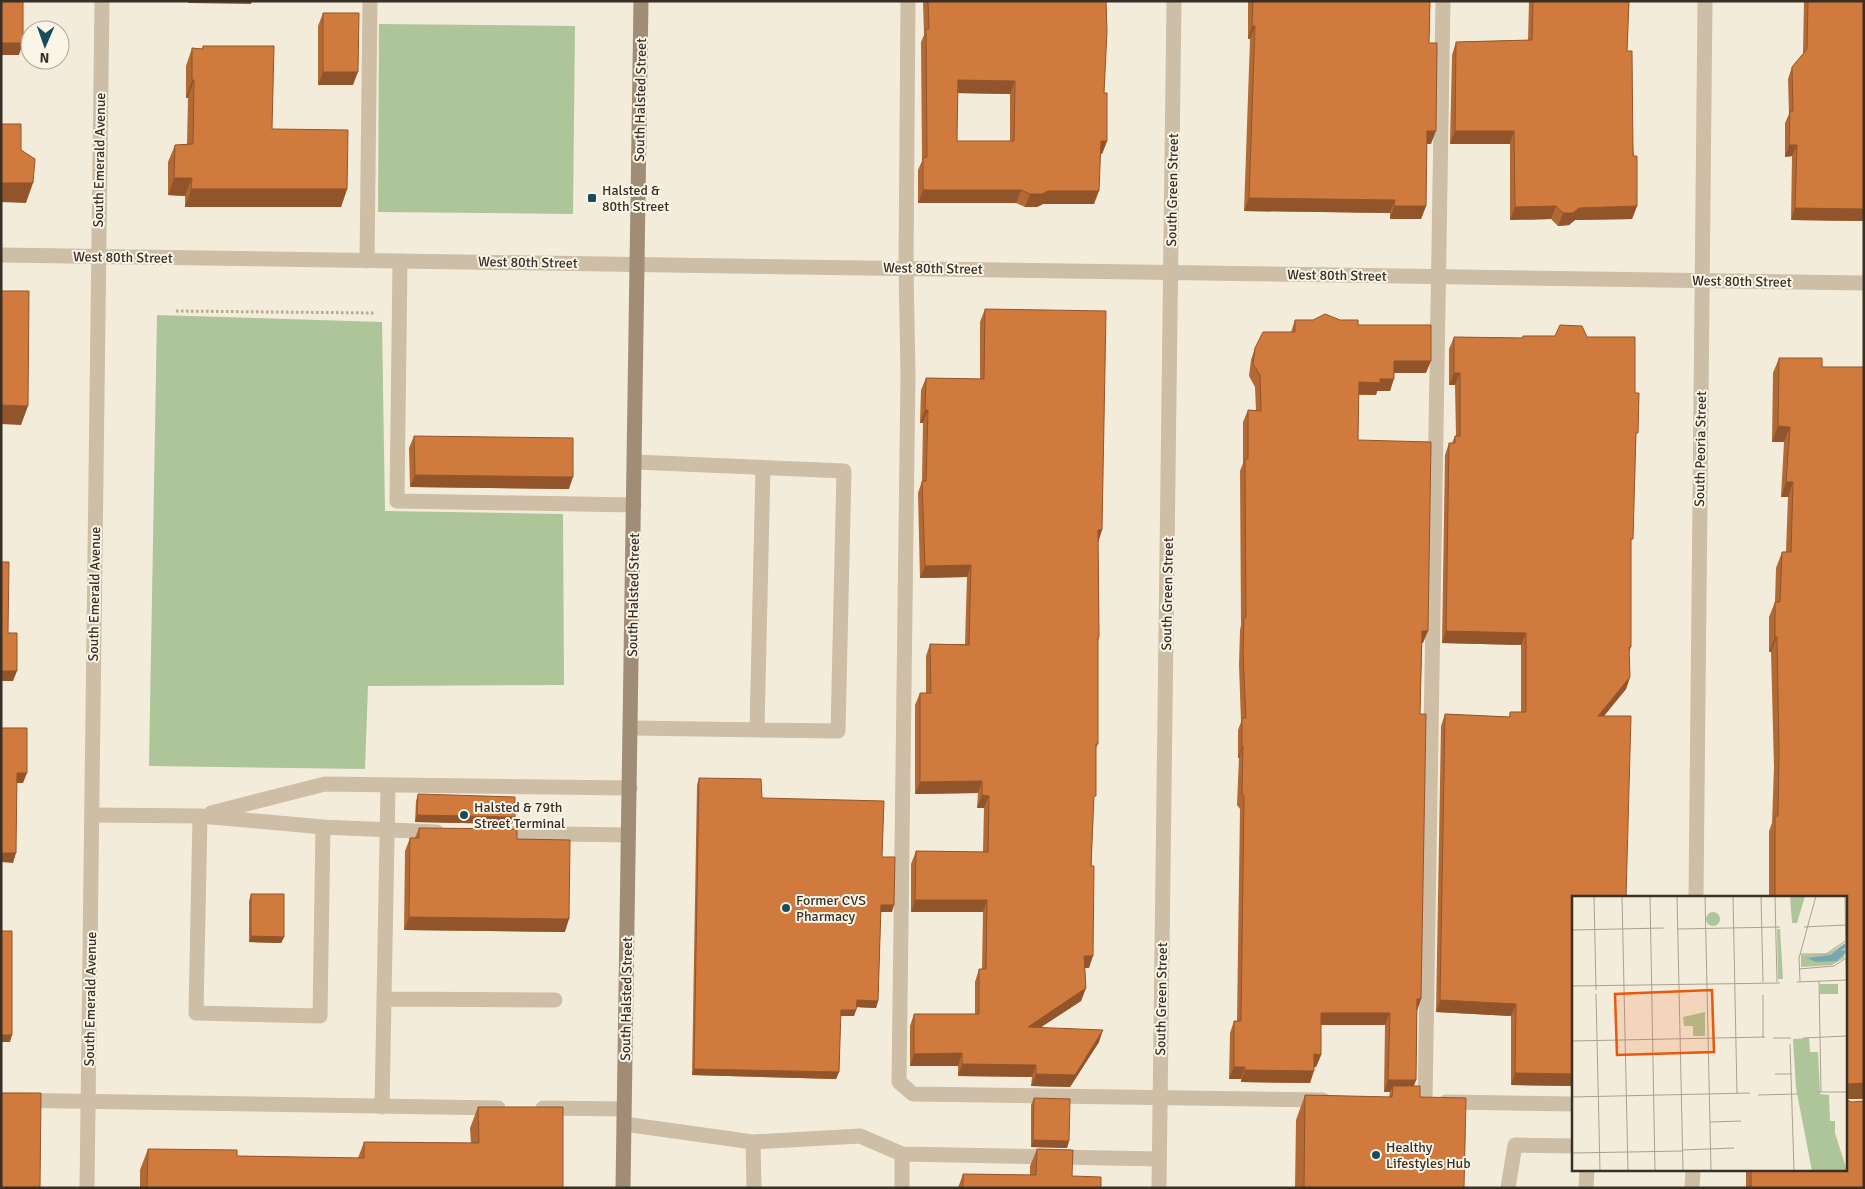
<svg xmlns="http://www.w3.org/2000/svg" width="1865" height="1189" font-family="Signika,sans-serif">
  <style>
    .green { fill: #aec499 }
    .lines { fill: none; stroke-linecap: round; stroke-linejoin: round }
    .path { stroke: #b9a98f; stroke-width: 3; stroke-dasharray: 2.5 2.5; stroke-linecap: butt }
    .lane { stroke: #cdbea5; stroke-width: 15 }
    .street { stroke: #cdbea5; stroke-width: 15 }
    .secondary { stroke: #a18d76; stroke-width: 15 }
    .wall { fill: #b36934; fill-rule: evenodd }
    .shaded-wall { fill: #92552b }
    .building { fill: #d07a3d; stroke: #92552b; fill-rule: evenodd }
    .poi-dot { fill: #194d5d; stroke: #fbf5e7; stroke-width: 2 }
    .labels { text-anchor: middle; stroke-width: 4; stroke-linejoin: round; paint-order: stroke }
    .street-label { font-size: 14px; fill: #382f27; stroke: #fbf5e7 }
    .poi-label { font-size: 14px; fill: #382f27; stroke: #fbf5e7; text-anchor: start }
    .inset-road { fill: none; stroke: #a9a092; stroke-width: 1 }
    .view { fill: #e8590c; fill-opacity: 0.15; stroke: #e8590c; stroke-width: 2.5 }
    .inset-edge { fill: none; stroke: #382f27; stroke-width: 2.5 }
  </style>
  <rect width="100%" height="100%" fill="#f4ecda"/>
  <path class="green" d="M379 24 575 26 573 214 378 212Z
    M157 315 382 322 385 511 563 514 564 685 368 686 365 769 149 766Z"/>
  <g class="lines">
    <path class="path" d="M176 311 374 313"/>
    <path class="lane" d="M908 1 906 268 908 374 899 1082 913 1094 1323 1100
      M367 261 370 1
      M400 261 397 501 634 505
      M631 728 838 731 844 471 635 462
      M757 729 763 468
      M211 813 325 784 630 788
      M92 815 200 816 323 827 437 832
      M200 816 196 1013 320 1016 323 827
      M498 833 628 835
      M384 999 555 1000
      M1 1100 498 1108
      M1425 1102 1443 1
      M1446 1102 1574 1104
      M382 1107 388 785
      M543 1108 624 1109
      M624 1124 753 1142
      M754 1188 753 1142 860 1136 902 1154
      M902 1188V1154L1159 1159
      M1508 1188 1515 1145 1574 1146
      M1586 1188 1587 1170"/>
    <path class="street" d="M1 255 1864 283
      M1696 898 1705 1
      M87 1188 102 1
      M1159 1188 1174 1
      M1692 1188 1693 1170"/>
    <path class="secondary" d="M623 1188 641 1"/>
  </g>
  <path class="wall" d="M923 1H1106L1104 93 1107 141 1102 154H1100L1094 204H1043L1037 207H1025L1016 203H918V170L922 161 921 42 924 35ZM957 93 1010 94V141H957Z
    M1248 1H1430L1429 43 1431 144H1427L1426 206 1421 219H1390V213L1244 211 1250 39H1248Z
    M1529 1H1629L1627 51 1637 206 1632 219 1575 220 1569 225 1558 226 1551 219 1510 220V144H1450L1452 55 1456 42 1528 40Z
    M1804 1H1864V221L1791 220 1792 156 1785 157V123L1789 114 1788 79 1792 67 1803 54Z
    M323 13 353 85H318V26Z
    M203 46 272 129 347 189 341 207H185V196L168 195V162L175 145 187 144 188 98H186V66L192 48 202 49Z
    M985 309 1098 542 1099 637 1098 641V744L1096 748 1093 804 1089 968H1085L1086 988 1081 1001 1041 1027 1099 1042 1070 1087 1031 1086 1032 1077 958 1076V1066H910V1026L914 1014H975V982L979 969H982L983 912H911V864L916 851 983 852 984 808H977L978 793 915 794V705L920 693H926V656L930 644H965L967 577 920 578 918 493 922 481 923 423H920L921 390 926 378 980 379V322Z
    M1295 320H1340L1358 325 1426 373H1394L1390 391H1377L1376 395H1358V440L1423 643H1422L1420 714 1416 1080 1414 1086 1464 1188H1295L1296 1120 1305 1095 1389 1097 1390 1092H1384L1385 1025H1321V1055L1316 1067H1314L1310 1083 1241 1082V1079H1229L1230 1033 1234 1021H1237L1240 809 1237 805 1239 758H1238V730L1241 722 1239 665 1240 630 1241 625 1240 471 1243 463V422L1248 410H1256L1255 387 1249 376 1251 360 1255 348 1291 332Z
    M1523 336 1587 337 1635 393 1636 439 1631 543V647L1629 653 1630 677 1626 689 1604 716 1574 898V1086L1511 1085V1016L1436 1012 1441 726 1445 714 1509 717 1510 712H1521V645L1442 643 1445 455 1449 443H1452L1455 436H1456L1455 385H1449V349L1454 337 1522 338Z
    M1779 358 1822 367H1864V1099H1848L1864 1188H1746V1170H1846V898H1769V831L1772 823 1774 767 1771 652H1769V617L1775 602 1776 568 1782 552H1786L1788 497H1781L1784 442H1772L1773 373Z
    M414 436 569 489 410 487 409 448Z
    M699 778 762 798 882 857 892 912H881L878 1001 876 1008 857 1007 854 1016H840L839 1072 836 1079 692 1075 697 785Z
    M418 794 512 824 415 822 416 801Z
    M419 828 517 839 565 932 404 930 405 851 410 838H415Z
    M251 894 284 937 281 943 249 942V901Z
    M1034 1098 1069 1141 1067 1148 1031 1147V1105Z
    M478 1107 563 1188H140V1170L148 1149 237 1156 358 1158 364 1142 471 1143 470 1128Z
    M1037 1149 1072 1176 1101 1188H958L963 1174 1030 1175V1166Z"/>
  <path class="shaded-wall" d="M189 1H252L251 4 188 3Z
    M1252 26H1255L1250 39H1248Z
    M1 43H23L19 55H1Z
    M323 72H358L353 85H318Z
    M192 80H194L188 98H186Z
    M958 80 1015 81 1010 94 953 93Z
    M1427 131H1436L1431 144H1422Z
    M1455 131H1514L1510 144H1450Z
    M1101 141H1107L1102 154H1096Z
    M1789 145H1797L1792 156 1785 157Z
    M174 178H192L185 196 168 195Z
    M1 183H33L26 203 1 202Z
    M191 189H347L341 207H185Z
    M923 190H1021L1016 203H918Z
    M1048 191H1099L1094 204H1043L1037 207H1025L1030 194Z
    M1249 198 1395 200 1390 213 1244 211Z
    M1394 206H1426L1421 219H1390Z
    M1556 206 1551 219 1510 220 1515 207Z
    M1637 206 1632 219 1575 220 1569 225 1558 226 1563 213 1579 208Z
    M1795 208 1864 209V221L1791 220Z
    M1394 361H1431L1426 373H1390Z
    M1454 373H1460L1455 385H1449Z
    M1380 379H1394L1390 391H1377L1376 395 1354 394 1359 382Z
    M1 405 28 406 21 425 1 424Z
    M925 410H928L923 423H920Z
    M1778 426 1790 427 1784 442H1772Z
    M415 475 573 477 569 489 410 487Z
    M1786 482H1793L1788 497H1781Z
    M1098 530H1102L1098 543Z
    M971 565 967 577 920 578 925 566Z
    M1422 631H1428L1423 643H1417Z
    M1446 631 1526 633 1521 645 1442 643Z
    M1775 637H1777L1771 652H1769Z
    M1 671H17L13 681H1Z
    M1630 677 1626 689 1594 728 1598 716Z
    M1242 746H1243L1239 758H1238Z
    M17 773H27L23 783H13Z
    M982 781 978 793 915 794 920 782Z
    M982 795 989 796 984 808H977Z
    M417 815 515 817 512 824 415 822Z
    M1 853H16L13 863 1 862Z
    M915 900H987L983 912H911Z
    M881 905H894L892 912H878Z
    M409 917 569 919 565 932 404 930Z
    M251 936 284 937 281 943 249 942Z
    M1084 956H1093L1089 968H1080Z
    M1086 988 1081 1001 1023 1039 1028 1027Z
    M1417 999H1421L1417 1011Z
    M857 1000 878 1001 876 1008 854 1007Z
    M1440 1000 1516 1004 1511 1016 1436 1012Z
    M841 1010H856L854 1016H838Z
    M1321 1013H1390L1385 1025H1317Z
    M1103 1030 1099 1042 1070 1087 1031 1086 1036 1074Z
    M1 1035H12L10 1042H1Z
    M962 1053 958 1066H910L914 1054Z
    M1314 1054 1321 1055 1316 1067 1310 1066Z
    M962 1064 1036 1065 1032 1077 958 1076Z
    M1234 1067H1245L1241 1079H1229Z
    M694 1069 839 1072 836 1079 692 1075Z
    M1245 1070 1314 1071 1310 1083 1241 1082Z
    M1515 1073 1574 1074V1086L1511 1085Z
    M1388 1080H1416L1411 1092 1393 1086 1390 1092H1384Z
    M1864 1083V1099H1846V1085L1847 1084Z
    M1033 1140 1069 1141 1067 1148 1031 1147Z"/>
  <path class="building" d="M1 1H23V43H1Z
    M928 1H1106L1107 31 1104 93H1107V141H1101L1099 191H1048L1042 194H1030L1021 190H923V158L927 157 926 29H929ZM958 80 1015 81 1014 141H957Z
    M1253 1H1430L1429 43H1437L1436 131H1427L1426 206H1394L1395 200 1249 198 1255 26H1252Z
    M1533 1H1629L1627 51H1632L1633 156H1637V206L1579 208 1573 213H1563L1556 206 1515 207 1514 131H1455L1456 42 1532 40Z
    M1808 1H1864V209L1795 208 1797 145H1789L1790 111H1793L1792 67 1807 49Z
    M323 13H359L358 72H323Z
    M203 46H274L272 129 348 130 347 189H191L192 178H174L175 145 193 144 194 80H192V48L203 49Z
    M1 124H21V150L35 159 33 183H1Z
    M1 291H29L28 406 1 405Z
    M985 309 1106 311 1102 530H1098L1099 637H1098V744H1096V796H1094L1091 866H1094L1093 956H1084L1086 988 1028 1027 1103 1030 1075 1075 1036 1074V1065L962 1064V1053L914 1054V1014H979V969H986L987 900H915L916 851 988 852 989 796 982 795V781L920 782V693H931L930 644 969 645 971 565 925 566 922 481H926L928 410H925L926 378 984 379Z
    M1325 314 1340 320H1358V325H1431V361H1394V379H1380V383L1359 382 1358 440 1431 442 1428 631H1422L1420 714H1426L1421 999H1417L1416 1080H1388L1390 1013H1321V1055L1314 1054V1071L1245 1070V1067H1234V1021H1241L1244 797 1242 793 1243 746H1242V718H1246L1243 653 1244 618 1246 617 1245 459H1248V410L1261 411 1260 375 1253 364 1255 348 1263 332H1295V320H1313Z
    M1560 325 1582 326 1587 337H1635V393H1639L1638 433H1636L1633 539H1631V647H1629L1630 677 1598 716H1631L1626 898H1574V1074L1515 1073 1516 1004 1440 1000 1445 714 1510 717V712H1526V633L1446 631 1449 443H1455V436H1460V373H1454V337L1523 338V336H1555Z
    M1779 358H1822V367H1864V1083L1847 1084 1846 1085V898H1775V816H1778L1779 751 1777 637H1775V602H1780L1782 552H1791L1793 482H1786L1790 427 1778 426Z
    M414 436 573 438V477L415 475Z
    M1 562H9L8 633H17V671H1Z
    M1 728H27V773H17L16 853H1Z
    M699 778 761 779 762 798 884 801 882 857H895L894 905H881L878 1001 857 1000 856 1010H841L839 1072 694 1069Z
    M418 794 515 797V817L417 815Z
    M419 828 517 829V839L570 840 569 919 409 917 410 838H419Z
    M251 894H284V937L251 936Z
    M1 931H12V1035H1Z
    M1393 1086H1420V1097L1466 1098 1464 1188H1304L1305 1095 1392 1097Z
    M1 1093H41L40 1188H1Z
    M1034 1098 1070 1099 1069 1141 1033 1140Z
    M1846 1099 1851 1102 1864 1101V1188H1751V1170H1846Z
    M478 1107H563V1188H147L148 1149 237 1150V1156L364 1158V1142L479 1143Z
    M1037 1149 1073 1150 1072 1176 1101 1177V1188H963V1174L1036 1175Z"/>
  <g class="poi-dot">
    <rect x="587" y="193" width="10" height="10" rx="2.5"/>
    <circle cx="464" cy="815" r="5"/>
    <circle cx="786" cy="908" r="5"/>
    <circle cx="1376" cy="1155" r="5"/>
  </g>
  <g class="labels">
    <g class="street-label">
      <text transform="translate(640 100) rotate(-89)" y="5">South Halsted Street</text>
      <text transform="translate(99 160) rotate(-89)" y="5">South Emerald Avenue</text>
      <text transform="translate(1172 190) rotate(-89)" y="5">South Green Street</text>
      <text transform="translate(123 257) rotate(1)" y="5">West 80th Street</text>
      <text transform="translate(528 262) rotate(1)" y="5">West 80th Street</text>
      <text transform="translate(933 268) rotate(1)" y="5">West 80th Street</text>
      <text transform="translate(1337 275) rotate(1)" y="5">West 80th Street</text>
      <text transform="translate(1742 281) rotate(1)" y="5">West 80th Street</text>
      <text transform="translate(1700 449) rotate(-89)" y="5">South Peoria Street</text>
      <text transform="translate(94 594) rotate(-89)" y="5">South Emerald Avenue</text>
      <text transform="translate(1167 594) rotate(-89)" y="5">South Green Street</text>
      <text transform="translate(633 595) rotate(-89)" y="5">South Halsted Street</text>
      <text transform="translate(90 999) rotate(-89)" y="5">South Emerald Avenue</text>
      <text transform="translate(626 999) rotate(-89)" y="5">South Halsted Street</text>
      <text transform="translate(1161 999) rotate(-89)" y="5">South Green Street</text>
    </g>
    <g class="poi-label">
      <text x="602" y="195">Halsted &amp;<tspan x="602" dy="16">80th Street</tspan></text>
      <text x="474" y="812">Halsted &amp; 79th<tspan x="474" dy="16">Street Terminal</tspan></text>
      <text x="796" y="905">Former CVS<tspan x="796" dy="16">Pharmacy</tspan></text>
      <text x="1386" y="1152">Healthy<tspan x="1386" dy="16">Lifestyles Hub</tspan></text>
    </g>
  </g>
  <g transform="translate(1572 896)">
    <rect width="275" height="275" fill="#f4ecda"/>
    <path d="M218 0H233L225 27H220ZM134 23a7 7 0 1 1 14 0a7 7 0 1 1-14 0ZM205 33H208L211 83H206ZM275 46 272 62 260 69 229 71V59L255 58ZM248 88H266V98H248ZM133 116V140H121V130H112L111 121ZM237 142 238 156H246L248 198 257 199 258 225H263V237L275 275H240L224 192 221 143Z" fill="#aec499"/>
    <path d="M272 48 275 50 269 54 275 55 265 65 244 66 235 62 259 59Z" fill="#77a6b3"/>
    <path class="inset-road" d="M22 0 24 94M50 0 56 275M78 0 83 275M105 0 111 275M133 0 139 275M161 0 165 198M189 0 191 86M203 0 205 86M273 0 275 120M232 31 273 29M106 33 208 31M0 34 92 32M228 58H254L275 44M227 73 262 70 274 62M228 85 227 62 244 0M247 85 249 196M225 86 275 84M0 90 208 87M24 98 28 275M191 99V142M201 142H219M231 142 275 140M0 145 193 141M218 148 222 275M203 178H220M245 196H275M186 199 226 198M0 201 178 197M138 226 169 225M111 254 162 252M0 257 111 255"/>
    <path class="view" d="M140 94 142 156 45 159 43 98Z"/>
    <rect width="275" height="275" class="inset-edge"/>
  </g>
  <rect width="1865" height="1189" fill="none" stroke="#382f27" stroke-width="5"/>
  <g transform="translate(45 45) rotate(182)"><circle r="24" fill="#fbf5e7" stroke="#ada69a"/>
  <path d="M0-4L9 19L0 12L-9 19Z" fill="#194d5d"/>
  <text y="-8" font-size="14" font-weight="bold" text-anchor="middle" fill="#382f27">N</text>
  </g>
</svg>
